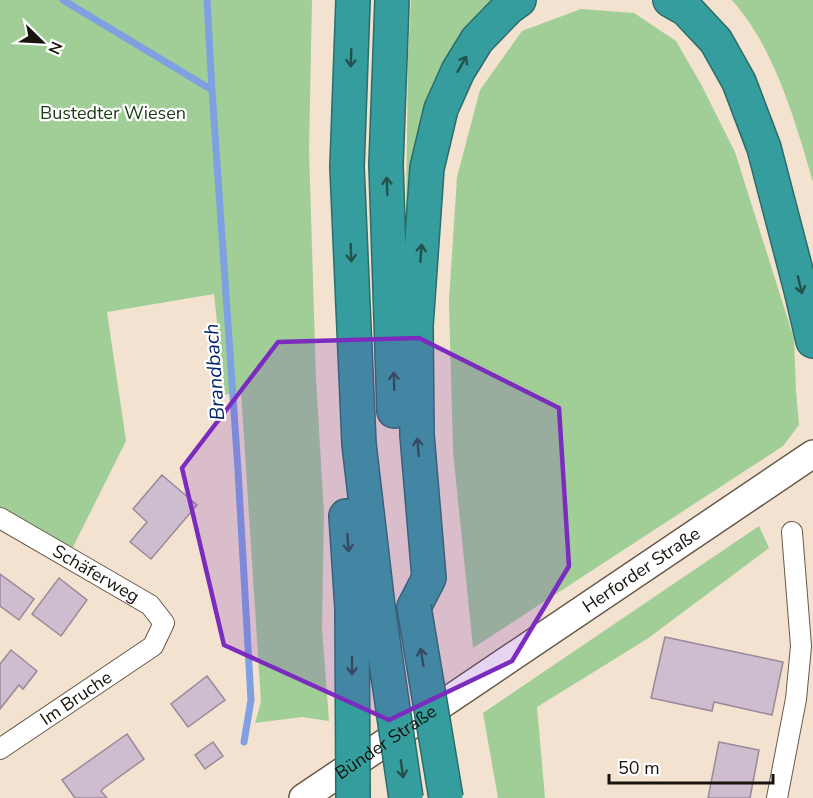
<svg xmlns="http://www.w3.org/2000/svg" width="813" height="798" font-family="'Nunito Sans',sans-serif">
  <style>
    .green { fill: #a1ce97 }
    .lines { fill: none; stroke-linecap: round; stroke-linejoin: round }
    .stream { stroke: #7fa1e2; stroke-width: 7 }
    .building { fill: #cdbdcf; stroke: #99899a; stroke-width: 1.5 }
    .minor-casing { stroke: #675949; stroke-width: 22 }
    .secondary-casing { stroke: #675949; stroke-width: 30 }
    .motorway-casing { stroke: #2b6d6a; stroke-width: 36 }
    .minor { stroke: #fff; stroke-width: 20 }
    .secondary { stroke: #fff; stroke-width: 27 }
    .motorway { stroke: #359d9d; stroke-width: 33 }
    .motorway-bridge-casing { stroke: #2b6d6a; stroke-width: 36; stroke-linecap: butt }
    .motorway-bridge { stroke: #359d9d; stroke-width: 33 }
    .oneway { stroke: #25514d }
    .marked { fill: #7b2cbf; fill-opacity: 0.2; stroke: #7b2cbf; stroke-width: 4.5; stroke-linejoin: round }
    .labels { text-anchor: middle; stroke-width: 4.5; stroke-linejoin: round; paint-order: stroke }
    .park-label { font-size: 18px; fill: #173a0f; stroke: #fff }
    .street-label { font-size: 18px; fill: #18130c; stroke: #fff }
    .water-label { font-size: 20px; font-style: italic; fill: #02226b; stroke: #fff }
  </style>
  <rect width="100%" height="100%" fill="#f2e2cf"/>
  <path class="green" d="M0 0H312L309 150 316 378 324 513 322 628 329 721 302 717 255 723 261 702 241 391 225 395 214 294 107 312 126 441 72 549 0 510Z
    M411 0H501L410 214 406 215 408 56Z
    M732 0H813V182C799 133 781 72 754 30 748 19 740 10 732 0Z
    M581 9 634 13 676 41 702 86 735 152 794 339 796 391 799 425 783 446 473 648 453 452 449 301 457 177 480 90 522 31Z
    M759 526 769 548 647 639 537 707 545 798H498L483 713Z"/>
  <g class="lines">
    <path class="stream" d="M63 0 212 90
      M207 0 212 90 238 470 251 700 244 742"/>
  </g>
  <path class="building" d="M162 475 197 505 151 559 130 542 147 522 133 509Z
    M0 574 34 599 19 620 0 606Z
    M59 578 87 600 61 636 32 614Z
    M665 637 783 662 772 715 714 702 712 711 651 698Z
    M11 650 37 671 23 689 19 685 0 709V664Z
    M207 676 225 700 188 727 171 704Z
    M127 734 144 759 104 788 101 791 107 798H75L62 780Z
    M213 742 223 756 205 769 195 755Z
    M719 742 759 750 750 798H708Z"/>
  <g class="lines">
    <g class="minor-casing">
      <g id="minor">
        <path id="s1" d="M0 518 150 605 164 623 153 646 0 749"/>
        <path d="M777 798 796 699 801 646 792 532"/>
      </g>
    </g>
    <g class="secondary-casing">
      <g id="secondary">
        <path id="s2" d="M303 798 813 454"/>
      </g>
    </g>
    <g class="motorway-casing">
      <path id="motorway" d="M353 0 347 167 359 444 378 607
        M392 0 386 165 394 411
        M670 0 686 9 716 41 739 82 764 148 801 290 813 341
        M346 516 352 608
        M414 607 429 578 417 435 416 326 427 168 441 109 458 71 477 40 508 8 519 0"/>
    </g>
    <use href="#minor" class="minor"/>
    <use href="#secondary" class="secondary"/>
    <use href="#motorway" class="motorway"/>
    <g class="motorway-bridge-casing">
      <path id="motorway-bridge" d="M378 607 406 798
        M414 607 446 798
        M352 608 353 798"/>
    </g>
    <use href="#motorway-bridge" class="motorway-bridge"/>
  </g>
  <defs><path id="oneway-shaft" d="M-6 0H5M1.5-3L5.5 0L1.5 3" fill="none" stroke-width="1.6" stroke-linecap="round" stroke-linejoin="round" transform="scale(1.5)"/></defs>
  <g class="oneway">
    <use href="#oneway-shaft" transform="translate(351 58) rotate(92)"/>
    <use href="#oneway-shaft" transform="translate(462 64) rotate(-60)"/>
    <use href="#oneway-shaft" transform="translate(387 186) rotate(-92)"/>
    <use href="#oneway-shaft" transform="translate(351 253) rotate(88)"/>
    <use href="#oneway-shaft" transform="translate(421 253) rotate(-86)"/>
    <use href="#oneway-shaft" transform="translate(800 285) rotate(76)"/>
    <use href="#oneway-shaft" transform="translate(394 381) rotate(-92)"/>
    <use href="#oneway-shaft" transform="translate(418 447) rotate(-95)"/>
    <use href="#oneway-shaft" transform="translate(348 543) rotate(86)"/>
    <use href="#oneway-shaft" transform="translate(422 657) rotate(-99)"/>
    <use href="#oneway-shaft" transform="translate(352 666) rotate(90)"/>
    <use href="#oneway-shaft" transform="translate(402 769) rotate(82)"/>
  </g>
  <path class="marked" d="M419 338 559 408 569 566 512 661 389 720 224 645 182 468 278 342Z"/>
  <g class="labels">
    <g class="park-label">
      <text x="113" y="119">Bustedter Wiesen</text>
    </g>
    <g class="street-label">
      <text dy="6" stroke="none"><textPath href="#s2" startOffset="408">Herforder Straße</textPath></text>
      <text dy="6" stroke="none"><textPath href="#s1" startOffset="111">Schäferweg</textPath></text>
      <text transform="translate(76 698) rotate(-34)" y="6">Im Bruche</text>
      <text dy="6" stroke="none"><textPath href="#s2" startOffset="100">Bünder Straße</textPath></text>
    </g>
    <g class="water-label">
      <text transform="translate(214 372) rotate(-94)" y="7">Brandbach</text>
    </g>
  </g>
  <g transform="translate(42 42) rotate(114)" stroke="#ffffff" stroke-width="4.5" paint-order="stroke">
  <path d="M0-4.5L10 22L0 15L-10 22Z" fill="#18130c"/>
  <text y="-9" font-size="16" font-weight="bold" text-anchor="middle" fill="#18130c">N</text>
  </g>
  <path d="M609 774v9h164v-9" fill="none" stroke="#18130c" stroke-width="3"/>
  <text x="618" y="774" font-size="18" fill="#18130c" stroke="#ffffff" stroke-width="4.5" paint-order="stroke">50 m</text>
</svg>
